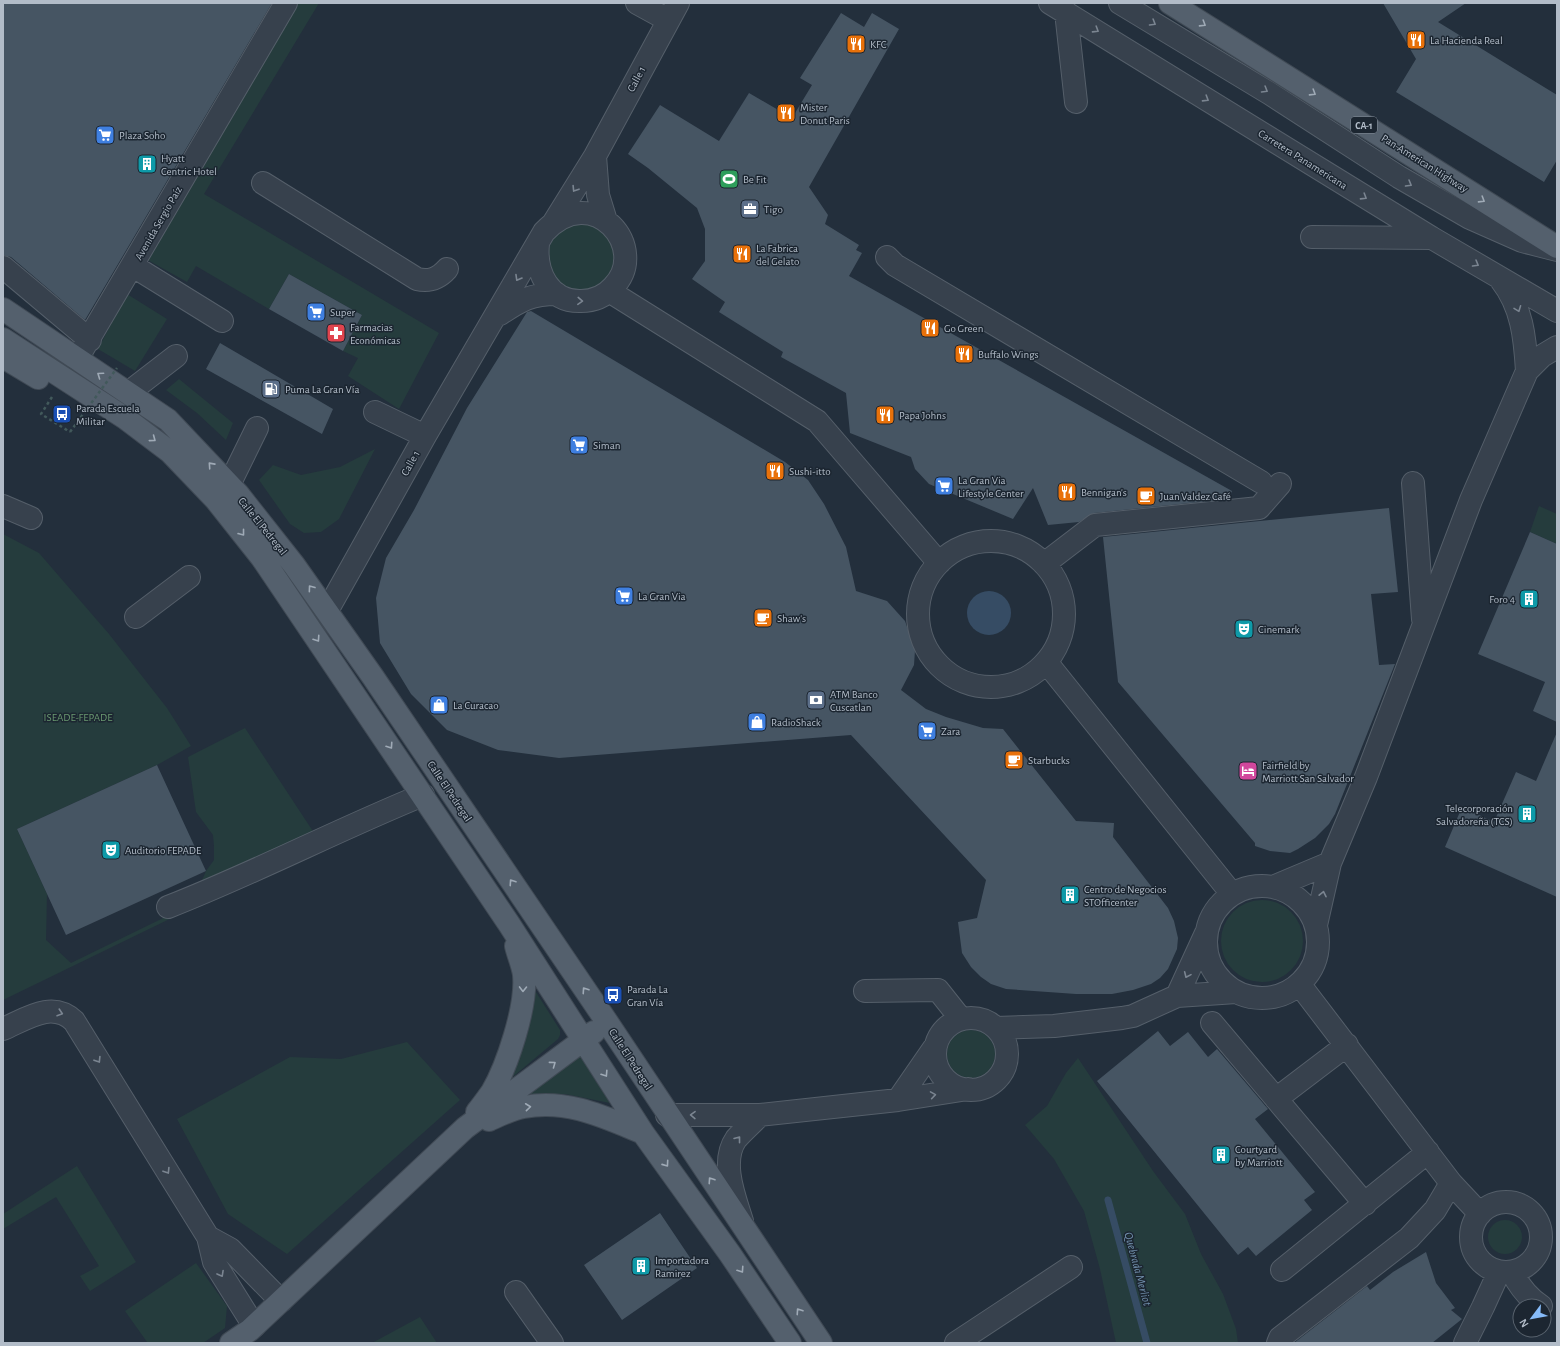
<svg xmlns="http://www.w3.org/2000/svg" width="1560" height="1346" font-family="'Alegreya Sans',sans-serif">
  <style>
    .green { fill: #253c3d }
    .water { fill: #364c64 }
    .lines { fill: none; stroke-linecap: round; stroke-linejoin: round }
    .stream { stroke: #364c64; stroke-width: 7 }
    .building { fill: #465563 }
    .minor-casing { stroke: #555f6a; stroke-width: 24 }
    .major-casing { stroke: #404a55; stroke-width: 24 }
    .path { stroke: #42595b; stroke-width: 2.5; stroke-dasharray: 3 3; stroke-linecap: butt }
    .minor { stroke: #37414d; stroke-width: 22 }
    .major { stroke: #54606d; stroke-width: 22 }
    .path-bridge { stroke: #42595b; stroke-width: 2.5; stroke-dasharray: 3 3; stroke-linecap: butt }
    .oneway { stroke: #7b8591 }
    .oneway2 { stroke: #9faab6 }
    .labels { text-anchor: middle; stroke-width: 3; stroke-linejoin: round; paint-order: stroke }
    .shield { fill: #1c2631; stroke: #858f9b; stroke-width: 1 }
    .shield-label { font-size: 10px; font-weight: bold; fill: #b2bcc8 }
    .poi-label { font-size: 11px; fill: #b2bcc8; stroke: #1c2631; text-anchor: start }
    .street-label { font-size: 11px; fill: #b2bcc8; stroke: #1c2631 }
    .park-label { font-size: 11px; fill: #699970; stroke: #1c2631 }
    .water-label { font-size: 12px; font-style: italic; fill: #718fac; stroke: #1c2631 }
  </style>
  <rect width="100%" height="100%" fill="#232f3c"/>
  <path class="green" d="M298 3H319L204 194 439 333 399 409 348 376 358 358 343 351 362 315 289 274 269 309 196 266 187 282 146 259Z
    M548 257a33 33 0 1 1 66 0a33 33 0 1 1-66 0Z
    M127 294 167 319 135 371 98 349Z
    M179 379 233 423 226 440 197 413 166 390Z
    M375 449 339 519 321 532 304 533 290 524 259 480 273 465 301 475 340 467Z
    M1539 506 1557 514V544L1530 532Z
    M3 534 39 553 109 634 167 708 191 746 157 765 17 829 47 894 46 940 71 963 192 904 206 871 214 860V846L213 835 196 812 188 757 245 728 322 845 3 1000Z
    M1221 941a41 41 0 1 1 82 0a41 41 0 1 1-82 0Z
    M534 989 560 1030V1035L558 1039 509 1080Z
    M947 1054a24 24 0 1 1 48 0a24 24 0 1 1-48 0Z
    M407 1042 460 1100 287 1254 228 1214 177 1119 290 1057 341 1059Z
    M580 1056 610 1103 565 1094 519 1097Z
    M1078 1058 1153 1171 1185 1214 1201 1254 1223 1294 1236 1329 1238 1343H1116L1100 1269 1084 1211 1054 1159 1025 1125 1047 1106 1066 1073Z
    M77 1166 136 1262 90 1291 80 1276 99 1266 56 1197 3 1229V1214Z
    M1488 1237a17 17 0 1 1 34 0a17 17 0 1 1-34 0Z
    M196 1263 227 1306 225 1328 203 1343H145L147 1342 125 1311Z
    M420 1317 437 1343H372Z"/>
  <path class="water" d="M967 613a22 22 0 1 1 44 0a22 22 0 1 1-44 0Z"/>
  <g class="lines">
    <path class="stream" d="M1108 1200 1147 1343"/>
  </g>
  <path class="building" d="M3 3H272L85 320 11 257 3 255Z
    M1383 3H1466L1438 22 1557 95V160L1544 182 1396 92 1416 59Z
    M841 13 864 27 872 13 899 29 809 187 828 215 825 224 859 245 856 250 862 253 849 276 1232 491 1229 499 1094 513 1079 522 1048 525 1033 488 1013 519 929 484 915 469 911 457 850 433 846 393 781 357 783 352 719 312 725 302 692 279 705 261V229L697 208 648 168 628 154 660 105 719 141 749 93 792 118 812 85 800 78Z
    M289 274 362 315 343 351 269 309Z
    M531 311 785 462 808 480 824 504 846 547 856 591 887 601 905 621 915 650 914 665 901 690 926 709 946 717 983 728 1003 729 1076 821 1114 823 1113 837 1168 908 1174 921 1178 938 1177 949 1168 969 1160 978 1151 984 1133 990 1112 994H1076L1006 989 991 984 981 977 971 967 962 953 958 922 977 918 986 880 851 735 559 758 498 750 447 730 411 694 380 643 376 598 386 558 414 510 467 408 527 312Z
    M220 343 333 409 322 434 206 369Z
    M1389 508 1398 592 1371 594 1379 665 1395 664 1335 814 1329 824 1315 838 1298 849 1290 853 1270 851 1255 846V843L1118 682 1103 537Z
    M1530 532 1557 544V722L1533 711 1545 682 1478 654Z
    M1557 732V897L1445 847 1462 807 1494 822 1516 772 1536 781Z
    M157 765 206 871 66 935 17 829Z
    M1158 1031 1170 1046 1188 1032 1208 1057 1217 1049 1268 1109 1255 1119 1315 1192 1304 1200 1312 1210 1256 1256 1248 1247 1238 1255 1097 1081Z
    M660 1213 697 1268 622 1320 584 1265Z
    M1426 1252 1436 1283 1455 1308 1451 1310 1462 1319 1432 1343H1294L1367 1286 1370 1290 1393 1272Z"/>
  <g class="lines">
    <g class="minor-casing">
      <path id="minor" d="M637 3 668 20
        M1050 3 1432 238 1557 311
        M1120 3 1269 93 1399 177 1470 218 1522 241 1557 250
        M1066 12 1076 102
        M595 156 598 195 606 221
        M263 183 417 279C429 282 438 279 447 269
        M554 222 595 156 678 3
        M1312 237 1432 238
        M887 257 895 265 1261 482
        M133 266 222 321
        M3 267 90 340
        M1501 280C1522 307 1525 337 1527 371
        M609 291 817 421 939 563
        M500 314C521 300 531 294 557 294
        M77 359 286 3
        M128 393 176 356
        M375 412 425 436
        M1413 483 1423 619
        M229 485 257 428
        M3 506 31 518
        M918 614a73 73 0 1 1 146 0a73 73 0 1 1-146 0Z
        M1044 564 1095 525 1259 508 1280 484
        M327 611 425 436 544 232C593 179 651 249 613 287 605 296 594 301 581 301 549 302 535 272 538 244
        M136 617 189 577
        M1047 663 1232 894
        M1206 942a56 56 0 1 1 112 0a56 56 0 1 1-112 0Z
        M1273 887 1330 863
        M168 907C255 873 337 830 423 795
        M1316 925 1330 863 1366 777 1471 500 1527 371 1542 356 1557 347
        M1300 985 1451 1183 1480 1214
        M865 991 938 990 961 1019
        M1177 996 1206 933
        M935 1054a36 36 0 1 1 72 0a36 36 0 1 1-72 0Z
        M1212 1023 1365 1204
        M996 1028 1054 1026 1122 1018 1133 1016 1177 996 1236 992
        M3 1029C26 1019 52 1000 74 1021L208 1237 214 1262 254 1326
        M1276 1099 1347 1045
        M898 1100 936 1045
        M667 1115H760L898 1100 968 1089
        M1471 1237a35 35 0 1 1 70 0a35 35 0 1 1-70 0Z
        M742 1221C735 1198 720 1162 736 1139 743 1131 752 1123 760 1115
        M208 1237 230 1249 281 1301
        M1282 1270 1428 1152
        M1512 1272C1519 1286 1527 1297 1541 1306
        M516 1292 552 1343
        M956 1343 1071 1267
        M1278 1343 1280 1338 1409 1238 1435 1210 1451 1183
        M1465 1343 1483 1307 1499 1272"/>
    </g>
    <g class="major-casing">
      <path id="major" d="M1170 3 1557 247
        M3 309 168 420 238 494 294 565 373 677 607 1022 821 1343
        M3 339 125 418 170 452 216 500 262 558 509 924 643 1133 730 1254 790 1343
        M3 357 38 378
        M477 1112C482 1106 487 1099 492 1092 507 1066 527 1007 524 975 523 966 518 955 516 946
        M489 1120C500 1115 512 1109 524 1107 568 1099 604 1117 643 1133
        M231 1343 250 1330 465 1128 594 1032"/>
    </g>
    <path class="path" d="M52 397 41 414 70 432"/>
    <use href="#minor" class="minor"/>
    <use href="#major" class="major"/>
    <path class="path-bridge" d="M70 432 117 368"/>
  </g>
  <defs><path id="oneway-chevron" d="M-2-3.5L2.5 0L-2 3.5" fill="none" stroke-width="1.6" stroke-linecap="round" stroke-linejoin="round"/></defs>
  <g class="oneway">
    <use href="#oneway-chevron" transform="translate(1153 23) rotate(31)"/>
    <use href="#oneway-chevron" transform="translate(1096 30) rotate(32)"/>
    <use href="#oneway-chevron" transform="translate(1265 90) rotate(31)"/>
    <use href="#oneway-chevron" transform="translate(1206 99) rotate(32)"/>
    <use href="#oneway-chevron" transform="translate(1409 184) rotate(30)"/>
    <use href="#oneway-chevron" transform="translate(575 189) rotate(122)"/>
    <use href="#oneway-chevron" transform="translate(1364 197) rotate(32)"/>
    <use href="#oneway-chevron" transform="translate(1476 264) rotate(30)"/>
    <use href="#oneway-chevron" transform="translate(518 278) rotate(120)"/>
    <use href="#oneway-chevron" transform="translate(580 301) rotate(3)"/>
    <use href="#oneway-chevron" transform="translate(1518 309) rotate(69)"/>
    <use href="#oneway-chevron" transform="translate(1323 894) rotate(-78)"/>
    <use href="#oneway-chevron" transform="translate(1187 975) rotate(114)"/>
    <use href="#oneway-chevron" transform="translate(60 1013) rotate(18)"/>
    <use href="#oneway-chevron" transform="translate(98 1060) rotate(58)"/>
    <use href="#oneway-chevron" transform="translate(933 1095) rotate(-9)"/>
    <use href="#oneway-chevron" transform="translate(693 1115) rotate(-179)"/>
    <use href="#oneway-chevron" transform="translate(738 1139) rotate(-52)"/>
    <use href="#oneway-chevron" transform="translate(167 1171) rotate(58)"/>
    <use href="#oneway-chevron" transform="translate(221 1274) rotate(61)"/>
  </g>
  <g class="oneway2">
    <use href="#oneway-chevron" transform="translate(1203 24) rotate(32)"/>
    <use href="#oneway-chevron" transform="translate(1313 93) rotate(32)"/>
    <use href="#oneway-chevron" transform="translate(1482 200) rotate(32)"/>
    <use href="#oneway-chevron" transform="translate(100 375) rotate(-145)"/>
    <use href="#oneway-chevron" transform="translate(153 439) rotate(37)"/>
    <use href="#oneway-chevron" transform="translate(211 465) rotate(-132)"/>
    <use href="#oneway-chevron" transform="translate(242 533) rotate(52)"/>
    <use href="#oneway-chevron" transform="translate(311 588) rotate(-126)"/>
    <use href="#oneway-chevron" transform="translate(317 639) rotate(56)"/>
    <use href="#oneway-chevron" transform="translate(390 746) rotate(56)"/>
    <use href="#oneway-chevron" transform="translate(512 882) rotate(-124)"/>
    <use href="#oneway-chevron" transform="translate(523 989) rotate(91)"/>
    <use href="#oneway-chevron" transform="translate(585 990) rotate(-124)"/>
    <use href="#oneway-chevron" transform="translate(553 1064) rotate(-36)"/>
    <use href="#oneway-chevron" transform="translate(605 1074) rotate(57)"/>
    <use href="#oneway-chevron" transform="translate(528 1107) rotate(-6)"/>
    <use href="#oneway-chevron" transform="translate(666 1164) rotate(55)"/>
    <use href="#oneway-chevron" transform="translate(711 1180) rotate(-124)"/>
    <use href="#oneway-chevron" transform="translate(741 1270) rotate(56)"/>
    <use href="#oneway-chevron" transform="translate(799 1311) rotate(-124)"/>
  </g>
  <defs>
    <g id="restaurant-square" transform="scale(1)"><rect x="-9" y="-9" width="18" height="18" rx="4" fill="#e8710a" stroke="#1c2631"/><path d="M-5-6h1v4h1v-4h1v4h1v-4h1v5L-1.5 .5V6h-2V.5L-5-1ZM5-6V6H3V1.5H1.5Q1.5-4 5-6Z" fill="#fff"/></g>
    <g id="supermarket-square" transform="scale(1)"><rect x="-9" y="-9" width="18" height="18" rx="4" fill="#3f7fe0" stroke="#1c2631"/><path d="M-6-5.5h2.5l.6 2H6L4.5 2H-2.5L-4.4-4H-6ZM-1.5 3.2a1.3 1.3 0 1 0 .1 0ZM3 3.2a1.3 1.3 0 1 0 .1 0Z" fill="#fff"/></g>
    <g id="building-square" transform="scale(1)"><rect x="-9" y="-9" width="18" height="18" rx="4" fill="#0f9aa8" stroke="#1c2631"/><path d="M-4-6H4V6H1V3H-1V6H-4ZM-2.5-4.3h1.7v1.8h-1.7ZM.8-4.3h1.7v1.8H.8ZM-2.5-1h1.7V.8h-1.7ZM.8-1h1.7V.8H.8Z" fill="#fff"/></g>
    <g id="stadium-square" transform="scale(1)"><rect x="-9" y="-9" width="18" height="18" rx="4" fill="#2e9e5b" stroke="#1c2631"/><path d="M0-5a6.5 5 0 1 0 0 10a6.5 5 0 1 0 0-10ZM-3.5-1.8h7v3.6h-7Z" fill="#fff"/></g>
    <g id="office-square" transform="scale(1)"><rect x="-9" y="-9" width="18" height="18" rx="4" fill="#5c6f8a" stroke="#1c2631"/><path d="M-6-3h4V-5.5h4V-3h4V5H-6ZM-1-4.5V-3h2v-1.5ZM-6 0V1H6V0Z" fill="#fff"/></g>
    <g id="pharmacy-square" transform="scale(1)"><rect x="-9" y="-9" width="18" height="18" rx="4" fill="#e0444e" stroke="#1c2631"/><path d="M-2-6h4v4h4v4h-4v4h-4v-4h-4v-4h4Z" fill="#fff"/></g>
    <g id="fuel-square" transform="scale(1)"><rect x="-9" y="-9" width="18" height="18" rx="4" fill="#5c6f8a" stroke="#1c2631"/><path d="M-5.5-6h7V0h2V4h1.3V-2.5L3-4.5l.8-.8L6-3V5H2.5V1h-1V6h-7ZM-4.2-4.7v3.2H.2V-4.7Z" fill="#fff"/></g>
    <g id="bus-square" transform="scale(1)"><rect x="-9" y="-9" width="18" height="18" rx="4" fill="#1a4fb4" stroke="#1c2631"/><path d="M-5-6H5V4H4V6H2V4H-2V6H-4V4H-5ZM-3.5-4V0h7V-4ZM-3.5 1.2v1.5H-2V1.2ZM2 1.2v1.5H3.5V1.2Z" fill="#fff"/></g>
    <g id="cafe-square" transform="scale(1)"><rect x="-9" y="-9" width="18" height="18" rx="4" fill="#e8710a" stroke="#1c2631"/><path d="M-5.5-4.5H6V0H3Q3 3.5 0 3.5H-2.5Q-5.5 3.5-5.5 0ZM3-3.2v2h1.7v-2ZM-6 4.5H4V6H-6Z" fill="#fff"/></g>
    <g id="theatre-square" transform="scale(1)"><rect x="-9" y="-9" width="18" height="18" rx="4" fill="#0f9aa8" stroke="#1c2631"/><path d="M-5-5.5Q0-4 5-5.5V0Q5 5 0 6Q-5 5-5 0ZM-3.3-2.5H-1v1.5H-3.3ZM1-2.5H3.3v1.5H1ZM-2.8 1Q0 5.5 2.8 1Z" fill="#fff"/></g>
    <g id="bank-square" transform="scale(1)"><rect x="-9" y="-9" width="18" height="18" rx="4" fill="#5c6f8a" stroke="#1c2631"/><path d="M-6-4H6V4H-6ZM0-2.3a2.3 2.3 0 1 0 0 4.6a2.3 2.3 0 1 0 0-4.6Z" fill="#fff"/></g>
    <g id="shop-square" transform="scale(1)"><rect x="-9" y="-9" width="18" height="18" rx="4" fill="#3f7fe0" stroke="#1c2631"/><path d="M-5-2.5h2.3a2.7 3.5 0 0 1 5.4 0H5L5.5 6h-11ZM-1.5-2.5h3a1.5 2.3 0 0 0-3 0Z" fill="#fff"/></g>
    <g id="hotel-square" transform="scale(1)"><rect x="-9" y="-9" width="18" height="18" rx="4" fill="#d1479c" stroke="#1c2631"/><path d="M-6-4.5h1.5V1H6V5H4.5V3h-9V5H-6ZM-4 0a1.8 1.8 0 1 1 3.6 0ZM.5 0V-2.5h3Q6-2.5 6 0Z" fill="#fff"/></g>
  </defs>
  <g fill-rule="evenodd">
    <use href="#restaurant-square" x="1416" y="40"/>
    <use href="#restaurant-square" x="856" y="44"/>
    <use href="#restaurant-square" x="786" y="113"/>
    <use href="#supermarket-square" x="105" y="135"/>
    <use href="#building-square" x="147" y="164"/>
    <use href="#stadium-square" x="729" y="179"/>
    <use href="#office-square" x="750" y="209"/>
    <use href="#restaurant-square" x="742" y="254"/>
    <use href="#supermarket-square" x="316" y="312"/>
    <use href="#restaurant-square" x="930" y="328"/>
    <use href="#pharmacy-square" x="336" y="333"/>
    <use href="#restaurant-square" x="964" y="354"/>
    <use href="#fuel-square" x="271" y="389"/>
    <use href="#bus-square" x="62" y="414"/>
    <use href="#restaurant-square" x="885" y="415"/>
    <use href="#supermarket-square" x="579" y="445"/>
    <use href="#restaurant-square" x="775" y="471"/>
    <use href="#supermarket-square" x="944" y="486"/>
    <use href="#restaurant-square" x="1067" y="492"/>
    <use href="#cafe-square" x="1146" y="496"/>
    <use href="#supermarket-square" x="624" y="596"/>
    <use href="#building-square" x="1529" y="599"/>
    <use href="#cafe-square" x="763" y="618"/>
    <use href="#theatre-square" x="1244" y="629"/>
    <use href="#bank-square" x="816" y="700"/>
    <use href="#shop-square" x="439" y="705"/>
    <use href="#shop-square" x="757" y="722"/>
    <use href="#supermarket-square" x="927" y="731"/>
    <use href="#cafe-square" x="1014" y="760"/>
    <use href="#hotel-square" x="1248" y="771"/>
    <use href="#building-square" x="1527" y="814"/>
    <use href="#theatre-square" x="111" y="850"/>
    <use href="#building-square" x="1070" y="895"/>
    <use href="#bus-square" x="613" y="995"/>
    <use href="#building-square" x="1221" y="1155"/>
    <use href="#building-square" x="641" y="1266"/>
  </g>
  <g class="labels">
    <rect class="shield" x="1351" y="117" width="26" height="16" rx="3"/>
    <g class="shield-label">
      <text x="1364" y="129">CA-1</text>
    </g>
    <g class="poi-label">
      <text x="1430" y="44">La Hacienda Real</text>
      <text x="870" y="48">KFC</text>
      <text x="800" y="111">Mister<tspan x="800" dy="13">Donut Paris</tspan></text>
      <text x="119" y="139">Plaza Soho</text>
      <text x="161" y="162">Hyatt<tspan x="161" dy="13">Centric Hotel</tspan></text>
      <text x="743" y="183">Be Fit</text>
      <text x="764" y="213">Tigo</text>
      <text x="756" y="252">La Fabrica<tspan x="756" dy="13">del Gelato</tspan></text>
      <text x="330" y="316">Super</text>
      <text x="350" y="331">Farmacias<tspan x="350" dy="13">Económicas</tspan></text>
      <text x="944" y="332">Go Green</text>
      <text x="978" y="358">Buffalo Wings</text>
      <text x="285" y="393">Puma La Gran Vía</text>
      <text x="76" y="412">Parada Escuela<tspan x="76" dy="13">Militar</tspan></text>
      <text x="899" y="419">Papa Johns</text>
      <text x="593" y="449">Siman</text>
      <text x="789" y="475">Sushi-itto</text>
      <text x="958" y="484">La Gran Via<tspan x="958" dy="13">Lifestyle Center</tspan></text>
      <text x="1081" y="496">Bennigan's</text>
      <text x="1160" y="500">Juan Valdez Café</text>
      <text x="638" y="600">La Gran Via</text>
      <text x="1515" y="603" text-anchor="end">Foro 4</text>
      <text x="777" y="622">Shaw's</text>
      <text x="1258" y="633">Cinemark</text>
      <text x="830" y="698">ATM Banco<tspan x="830" dy="13">Cuscatlan</tspan></text>
      <text x="453" y="709">La Curacao</text>
      <text x="771" y="726">RadioShack</text>
      <text x="941" y="735">Zara</text>
      <text x="1028" y="764">Starbucks</text>
      <text x="1262" y="769">Fairfield by<tspan x="1262" dy="13">Marriott San Salvador</tspan></text>
      <text x="1513" y="812" text-anchor="end">Telecorporación<tspan x="1513" dy="13">Salvadoreña (TCS)</tspan></text>
      <text x="125" y="854">Auditorio FEPADE</text>
      <text x="1084" y="893">Centro de Negocios<tspan x="1084" dy="13">STOfficenter</tspan></text>
      <text x="627" y="993">Parada La<tspan x="627" dy="13">Gran Vía</tspan></text>
      <text x="1235" y="1153">Courtyard<tspan x="1235" dy="13">by Marriott</tspan></text>
      <text x="655" y="1264">Importadora<tspan x="655" dy="13">Ramirez</tspan></text>
    </g>
    <g class="street-label">
      <text transform="translate(636 79) rotate(-62)" y="4">Calle 1</text>
      <text transform="translate(1303 159) rotate(32)" y="4">Carretera Panamericana</text>
      <text transform="translate(1425 163) rotate(32)" y="4">Pan-American Highway</text>
      <text transform="translate(158 223) rotate(-60)" y="4">Avenida Sergio Paíz</text>
      <text transform="translate(410 463) rotate(-61)" y="4">Calle 1</text>
      <text transform="translate(263 526) rotate(51)" y="4">Calle El Pedregal</text>
      <text transform="translate(450 791) rotate(56)" y="4">Calle El Pedregal</text>
      <text transform="translate(631 1059) rotate(57)" y="4">Calle El Pedregal</text>
    </g>
    <g class="park-label">
      <text x="78" y="721">ISEADE-FEPADE</text>
    </g>
    <g class="water-label">
      <text transform="translate(1138 1269) rotate(75)" y="4">Quebrada Merliot</text>
    </g>
  </g>
  <rect width="1560" height="1346" fill="none" stroke="#b2bcc8" stroke-width="8"/>
  <g transform="translate(1532 1318) rotate(238)"><circle r="19" fill="#1c2631" stroke="#58626d"/>
  <path d="M0-3L7 15L0 10L-7 15Z" fill="#86bbf9"/>
  <text y="-6" font-size="11" font-weight="bold" text-anchor="middle" fill="#b2bcc8">N</text>
  </g>
</svg>
